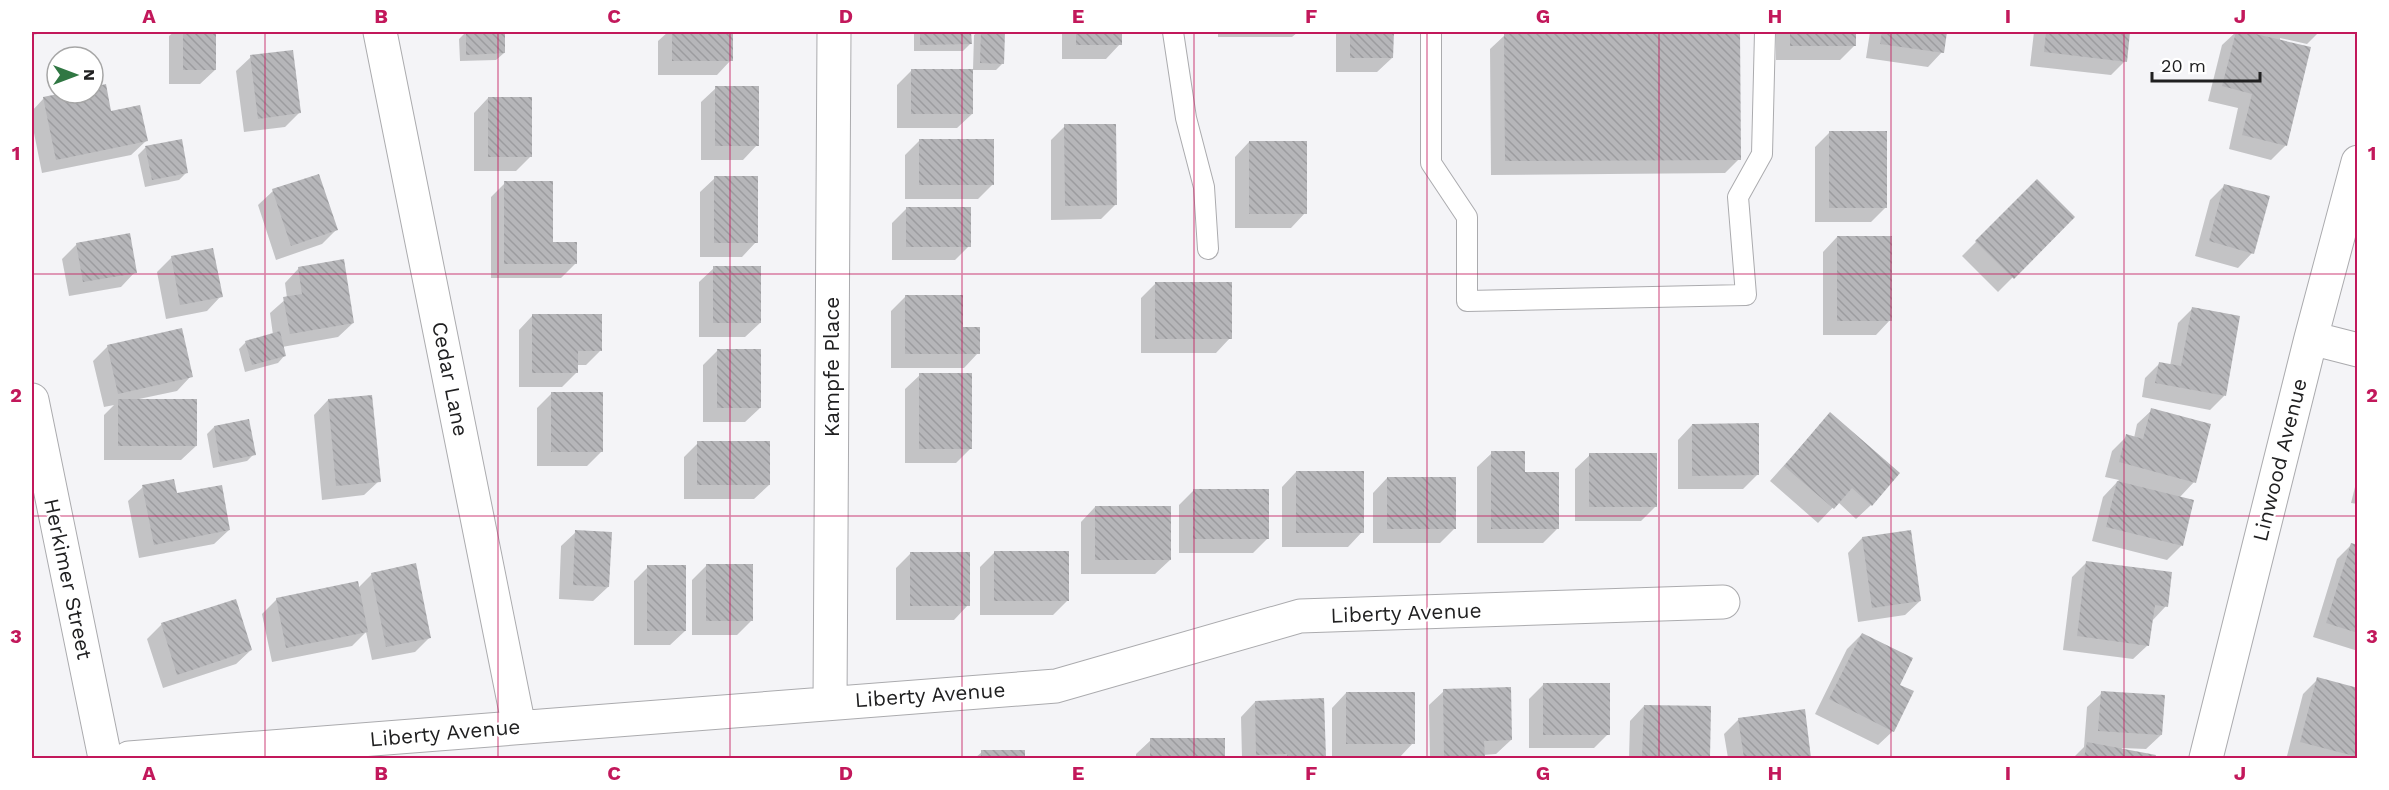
<svg xmlns="http://www.w3.org/2000/svg" width="2389" height="790" font-family="'Work Sans',sans-serif">
  <style>
    .shadow { fill: #0003 }
    .building { fill: url(#building-back-hatch) }
    .lines { fill: none; stroke-linecap: round; stroke-linejoin: round }
    .lane-casing { stroke: #ababae; stroke-width: 22 }
    .street-casing { stroke: #ababae; stroke-width: 35 }
    .lane { stroke: #fff; stroke-width: 20 }
    .street { stroke: #fff; stroke-width: 33 }
    .grid { fill: none; stroke: #c2185b; stroke-width: 1.5; stroke-opacity: 0.55 }
    .labels { text-anchor: middle; stroke-width: 4.5; stroke-linejoin: round; paint-order: stroke }
    .street-label { font-size: 21px; fill: #202021; stroke: #fff }
    .neatline { fill: none; stroke: #c2185b; stroke-width: 2 }
    .grid-label { font-size: 20px; text-anchor: middle; font-weight: bold; fill: #c2185b }
  </style>
  <defs>
    <pattern id="building-back-hatch" width="6" height="6" patternUnits="userSpaceOnUse" patternTransform="scale(1.5)"><rect width="6" height="6" fill="#b6b6b9"/><path d="M-1 5l2 2M0 0l6 6M5-1l2 2" fill="none" stroke="#9c9c9f"/></pattern>
  </defs>
  <rect width="100%" height="100%" fill="#f4f4f7"/>
  <path class="shadow" d="M32 32H48L32 35Z
    M174 32H215V70L200 84H169V36Z
    M466 32H503L504 53 496 60 460 61 459 39Z
    M668 32H731V60L717 75H658V41Z
    M914 32H970V44L963 51H914Z
    M978 32H1004L1003 63 996 70H973L974 35Z
    M1062 32H1120V44L1106 59H1062Z
    M1218 32H1298L1292 37H1218Z
    M1336 32H1392V58L1377 72H1336Z
    M1776 32H1854V46L1840 60H1776Z
    M1870 32H1945L1942 52 1928 67 1866 58Z
    M2034 32H2129L2125 61 2111 75 2030 66Z
    M2236 32H2319L2307 44 2280 38 2286 145 2271 160 2229 149 2238 108 2208 101 2222 45Z
    M1505 35 1739 159 1725 173 1491 175 1490 49Z
    M251 57 299 113 285 127 244 132 236 71Z
    M911 71 972 114 957 128H897V85Z
    M93 88 110 113 146 141 131 155 42 173 32 123V111L44 98 70 93H93Z
    M716 88 757 145 743 160H701V102Z
    M488 98 531 156 516 171H474V113Z
    M1065 126 1116 204 1101 219 1051 220V140Z
    M1829 133 1886 207 1871 222H1815V147Z
    M920 140 993 184 978 199H905V155Z
    M180 141 186 173 179 180 145 187 138 155 145 148Z
    M1249 142 1305 213 1291 228H1235V157Z
    M715 178 756 242 742 257H700V192Z
    M2037 181 2073 217 1998 292 1962 256Z
    M505 183 552 244 576 263 561 278H491V197Z
    M2225 185 2252 253 2238 268 2195 256 2210 200Z
    M273 191 336 230 322 244 276 260 258 205Z
    M907 208 969 246 955 260H892V223Z
    M1837 237 1890 320 1876 335H1823V252Z
    M77 244 135 272 121 287 69 296 62 259Z
    M172 257 221 296 207 311 166 319 157 272Z
    M299 268 353 323 338 337 282 347 285 355 278 363 245 372 239 349 246 342 273 335 270 313 287 298 285 283Z
    M714 268 760 323 745 337H699V282Z
    M1156 283 1230 338 1216 353H1141V298Z
    M905 297 961 329 978 353 964 368H891V311Z
    M2192 309 2224 396 2210 410 2142 397 2145 378 2159 364 2170 366 2178 323Z
    M533 315 600 351 586 365H577V372L562 387H519V330Z
    M108 346 191 376 177 391 139 399 196 446 181 460H104V415L114 405 104 407 93 361Z
    M717 351 760 408 745 422H703V365Z
    M920 375 971 448 956 463H905V389Z
    M552 393 601 452 587 466H537V408Z
    M328 400 379 481 364 495 322 500 314 415Z
    M2152 410 2194 482 2179 498 2182 545 2167 560 2092 541 2103 497 2119 480 2105 477 2112 451 2127 436 2134 438 2137 424Z
    M1830 414 1871 505 1856 519 1838 502 1818 523 1770 481Z
    M1692 425 1758 474 1743 489H1678V440Z
    M214 427 254 454 247 461 213 468 207 434Z
    M698 443 769 485 754 499H684V457Z
    M1492 453 1557 529 1543 543H1477V467Z
    M1590 455 1656 506 1641 521H1575V469Z
    M1296 472 1362 532 1348 547H1282V487Z
    M2358 475V504L2351 503Z
    M1387 478 1454 529 1440 543H1373V493Z
    M143 487 176 495 229 530 214 544 139 558 128 501Z
    M1194 490 1268 538 1253 553H1179V505Z
    M1095 507 1170 560 1155 574H1081V522Z
    M576 532 608 587 593 601 559 599 561 546Z
    M1862 538 1920 601 1905 615 1858 622 1848 553Z
    M2351 545 2358 547V651L2313 637 2337 559Z
    M995 552 1068 600 1053 615H980V567Z
    M910 554 968 605 954 620H896V568Z
    M2087 562 2166 606 2151 622 2148 645 2133 659 2063 650 2072 577Z
    M706 566 751 621 737 635H692V580Z
    M648 567 685 631 670 645H634V581Z
    M372 574 430 637 415 652 372 660 366 632 352 646 272 662 262 614 277 599 358 588Z
    M162 624 251 650 236 664 163 688 147 639Z
    M1862 634 1898 685 1893 731 1878 745 1815 714 1847 649Z
    M2318 679 2358 717V758H2295L2287 756 2303 694Z
    M1543 685 1608 734 1594 748H1529V699Z
    M1444 691 1511 740 1496 754 1483 755V758H1430L1429 705Z
    M1346 693 1413 743 1399 758H1332V708Z
    M2102 693 2161 735 2146 749 2122 748 2121 750 2154 756V758H2073L2084 747 2087 707Z
    M1322 700 1324 758H1242L1241 717 1255 702Z
    M1644 706 1708 758H1629L1630 721Z
    M1804 711 1810 758H1728L1724 734 1739 719Z
    M1151 740H1224V758H1136V754Z
    M982 752H1023V758H975Z"/>
  <path class="building" d="M183 32H216V70H183Z
    M466 32H505V53L466 55Z
    M672 32H733V61H672Z
    M920 32H971L972 44 920 45Z
    M981 32H1005L1004 64 980 63Z
    M1076 32H1122V45H1076Z
    M1350 32H1394L1393 58H1350Z
    M1740 32 1741 160 1505 161 1504 33Z
    M1790 32H1856V46H1790Z
    M1882 32H1947L1944 53 1880 44Z
    M2046 32H2130L2127 62 2044 52Z
    M2236 32H2247L2311 47 2287 146 2242 135 2252 94 2222 86Z
    M293 50 301 113 258 119 250 55Z
    M911 69H973V114H911Z
    M106 84 111 111 140 105 148 141 56 160 43 97 63 93H93V87Z
    M715 86H759V146H715Z
    M488 97H532V157H488Z
    M1064 124H1116L1117 205 1065 206Z
    M1829 131H1887V208H1829Z
    M182 139 188 173 152 180 145 146Z
    M919 139H994V185H919Z
    M1249 141H1307V214H1249Z
    M319 174 338 230 291 246 272 189Z
    M714 176H758V243H714Z
    M2037 179 2075 217 2014 279 1975 241Z
    M504 181H553V242H577V264H504Z
    M2224 184 2270 196 2254 254 2209 241Z
    M906 207H971V247H906Z
    M130 233 137 273 83 282 76 243Z
    M1837 236H1892V321H1837Z
    M213 248 223 297 180 305 171 256Z
    M344 259 354 323 290 334 283 297 302 294 298 267Z
    M713 266H761V323H713Z
    M1155 282H1232V339H1155Z
    M905 295H963V327H980V354H905Z
    M2192 307 2240 316 2226 396 2155 383 2159 362 2181 366Z
    M532 314H602V351H578V373H532Z
    M182 328 193 377 118 394 107 345Z
    M280 331 286 356 252 365 245 341Z
    M717 349H761V408H717Z
    M919 373H972V449H919Z
    M551 392H603V452H551Z
    M372 395 381 482 336 486 328 399Z
    M118 399H197V446H118Z
    M2151 408 2211 424 2196 483 2119 462 2126 434 2143 439Z
    M1830 412 1900 473 1872 506 1852 488 1834 509 1784 466Z
    M249 419 256 455 220 462 214 426Z
    M1759 423V475L1692 476V424Z
    M697 441H770V485H697Z
    M1491 451H1525V472H1559V529H1491Z
    M1589 453H1657V507H1589Z
    M1296 471H1364V533H1296Z
    M1387 477H1456V529H1387Z
    M174 479 177 493 222 485 230 530 154 545 142 485Z
    M2117 481 2194 500 2183 546 2106 527Z
    M1193 489H1269V539H1193Z
    M1095 506H1171V560H1095Z
    M575 530 612 532 609 587 573 585Z
    M1911 530 1921 601 1872 608 1862 537Z
    M2351 543 2358 545V633L2326 623Z
    M994 551H1069V601H994Z
    M910 552H970V606H910Z
    M2086 561 2172 572 2168 607 2155 605 2149 646 2077 636Z
    M416 563 431 638 386 647 371 573Z
    M706 564H753V621H706Z
    M647 565H686V631H647Z
    M358 581 368 632 286 648 276 598Z
    M236 599 252 650 177 675 161 623Z
    M1862 633 1913 658 1900 685 1914 691 1894 732 1829 699Z
    M2317 677 2358 688V757L2300 742Z
    M1543 683H1610V735H1543Z
    M1511 687 1512 740 1484 741 1485 758H1444L1443 689Z
    M2101 691 2165 695 2162 735 2098 731Z
    M1346 692H1415V744H1346Z
    M1324 698 1326 758H1287V754L1256 755 1255 701Z
    M1644 705 1711 706 1710 758 1642 757Z
    M1805 709 1811 758H1744L1738 718Z
    M1150 738H1225V758H1150Z
    M2087 742 2156 755 2155 758H2084Z
    M981 750H1025V758H981Z"/>
  <g class="lines">
    <g class="lane-casing">
      <path id="lane" d="M1173 32 1186 118 1204 187 1208 249
        M1431 32V163L1467 217V301L1746 295 1738 197 1762 154 1765 32"/>
    </g>
    <g class="street-casing">
      <path id="street" d="M380 32 519 727
        M2311 338 2358 350
        M32 400 105 758
        M830 703 834 32
        M129 758 1056 686 1300 616 1723 602
        M2206 758 2311 338 2358 162"/>
    </g>
    <use href="#lane" class="lane"/>
    <use href="#street" class="street"/>
  </g>
  <path class="grid" d="M265 32V758M498 32V758M730 32V758M962 32V758M1194 32V758M1427 32V758M1659 32V758M1891 32V758M2124 32V758M32 274H2358M32 516H2358"/>
  <g class="labels">
    <g class="street-label">
      <text transform="translate(832 367) rotate(-90)" y="7">Kampfe Place</text>
      <text transform="translate(450 379) rotate(79)" y="7">Cedar Lane</text>
      <text transform="translate(2280 460) rotate(-76)" y="7">Linwood Avenue</text>
      <text transform="translate(68 579) rotate(78)" y="7">Herkimer Street</text>
      <text transform="translate(1406 613) rotate(-2)" y="7">Liberty Avenue</text>
      <text transform="translate(930 695) rotate(-4)" y="7">Liberty Avenue</text>
      <text transform="translate(445 733) rotate(-5)" y="7">Liberty Avenue</text>
    </g>
  </g>
  <rect width="2389" height="790" fill="none" stroke="#ffffff" stroke-width="66"/>
  <g transform="translate(75 75) rotate(90)"><circle r="28" fill="#ffffff" stroke="#a6a6a6" stroke-width="1.5"/>
  <path d="M0-4.5L10 22L0 15L-10 22Z" fill="#307743"/>
  <text y="-9" font-size="16" font-weight="bold" text-anchor="middle" fill="#202021">N</text>
  </g>
  <path d="M2152 72v9h108v-9" fill="none" stroke="#202021" stroke-width="3"/>
  <text x="2161" y="72" font-size="18" fill="#202021" stroke="#ffffff" stroke-width="4.5" paint-order="stroke">20 m</text>
  <rect x="33" y="33" width="2323" height="724" class="neatline"/>
  <g class="grid-label">
    <text x="149" y="23">A</text>
    <text x="381" y="23">B</text>
    <text x="614" y="23">C</text>
    <text x="846" y="23">D</text>
    <text x="1078" y="23">E</text>
    <text x="1311" y="23">F</text>
    <text x="1543" y="23">G</text>
    <text x="1775" y="23">H</text>
    <text x="2008" y="23">I</text>
    <text x="2240" y="23">J</text>
    <text x="16" y="160">1</text>
    <text x="2372" y="160">1</text>
    <text x="16" y="402">2</text>
    <text x="2372" y="402">2</text>
    <text x="16" y="643">3</text>
    <text x="2372" y="643">3</text>
    <text x="149" y="780">A</text>
    <text x="381" y="780">B</text>
    <text x="614" y="780">C</text>
    <text x="846" y="780">D</text>
    <text x="1078" y="780">E</text>
    <text x="1311" y="780">F</text>
    <text x="1543" y="780">G</text>
    <text x="1775" y="780">H</text>
    <text x="2008" y="780">I</text>
    <text x="2240" y="780">J</text>
  </g>
</svg>
